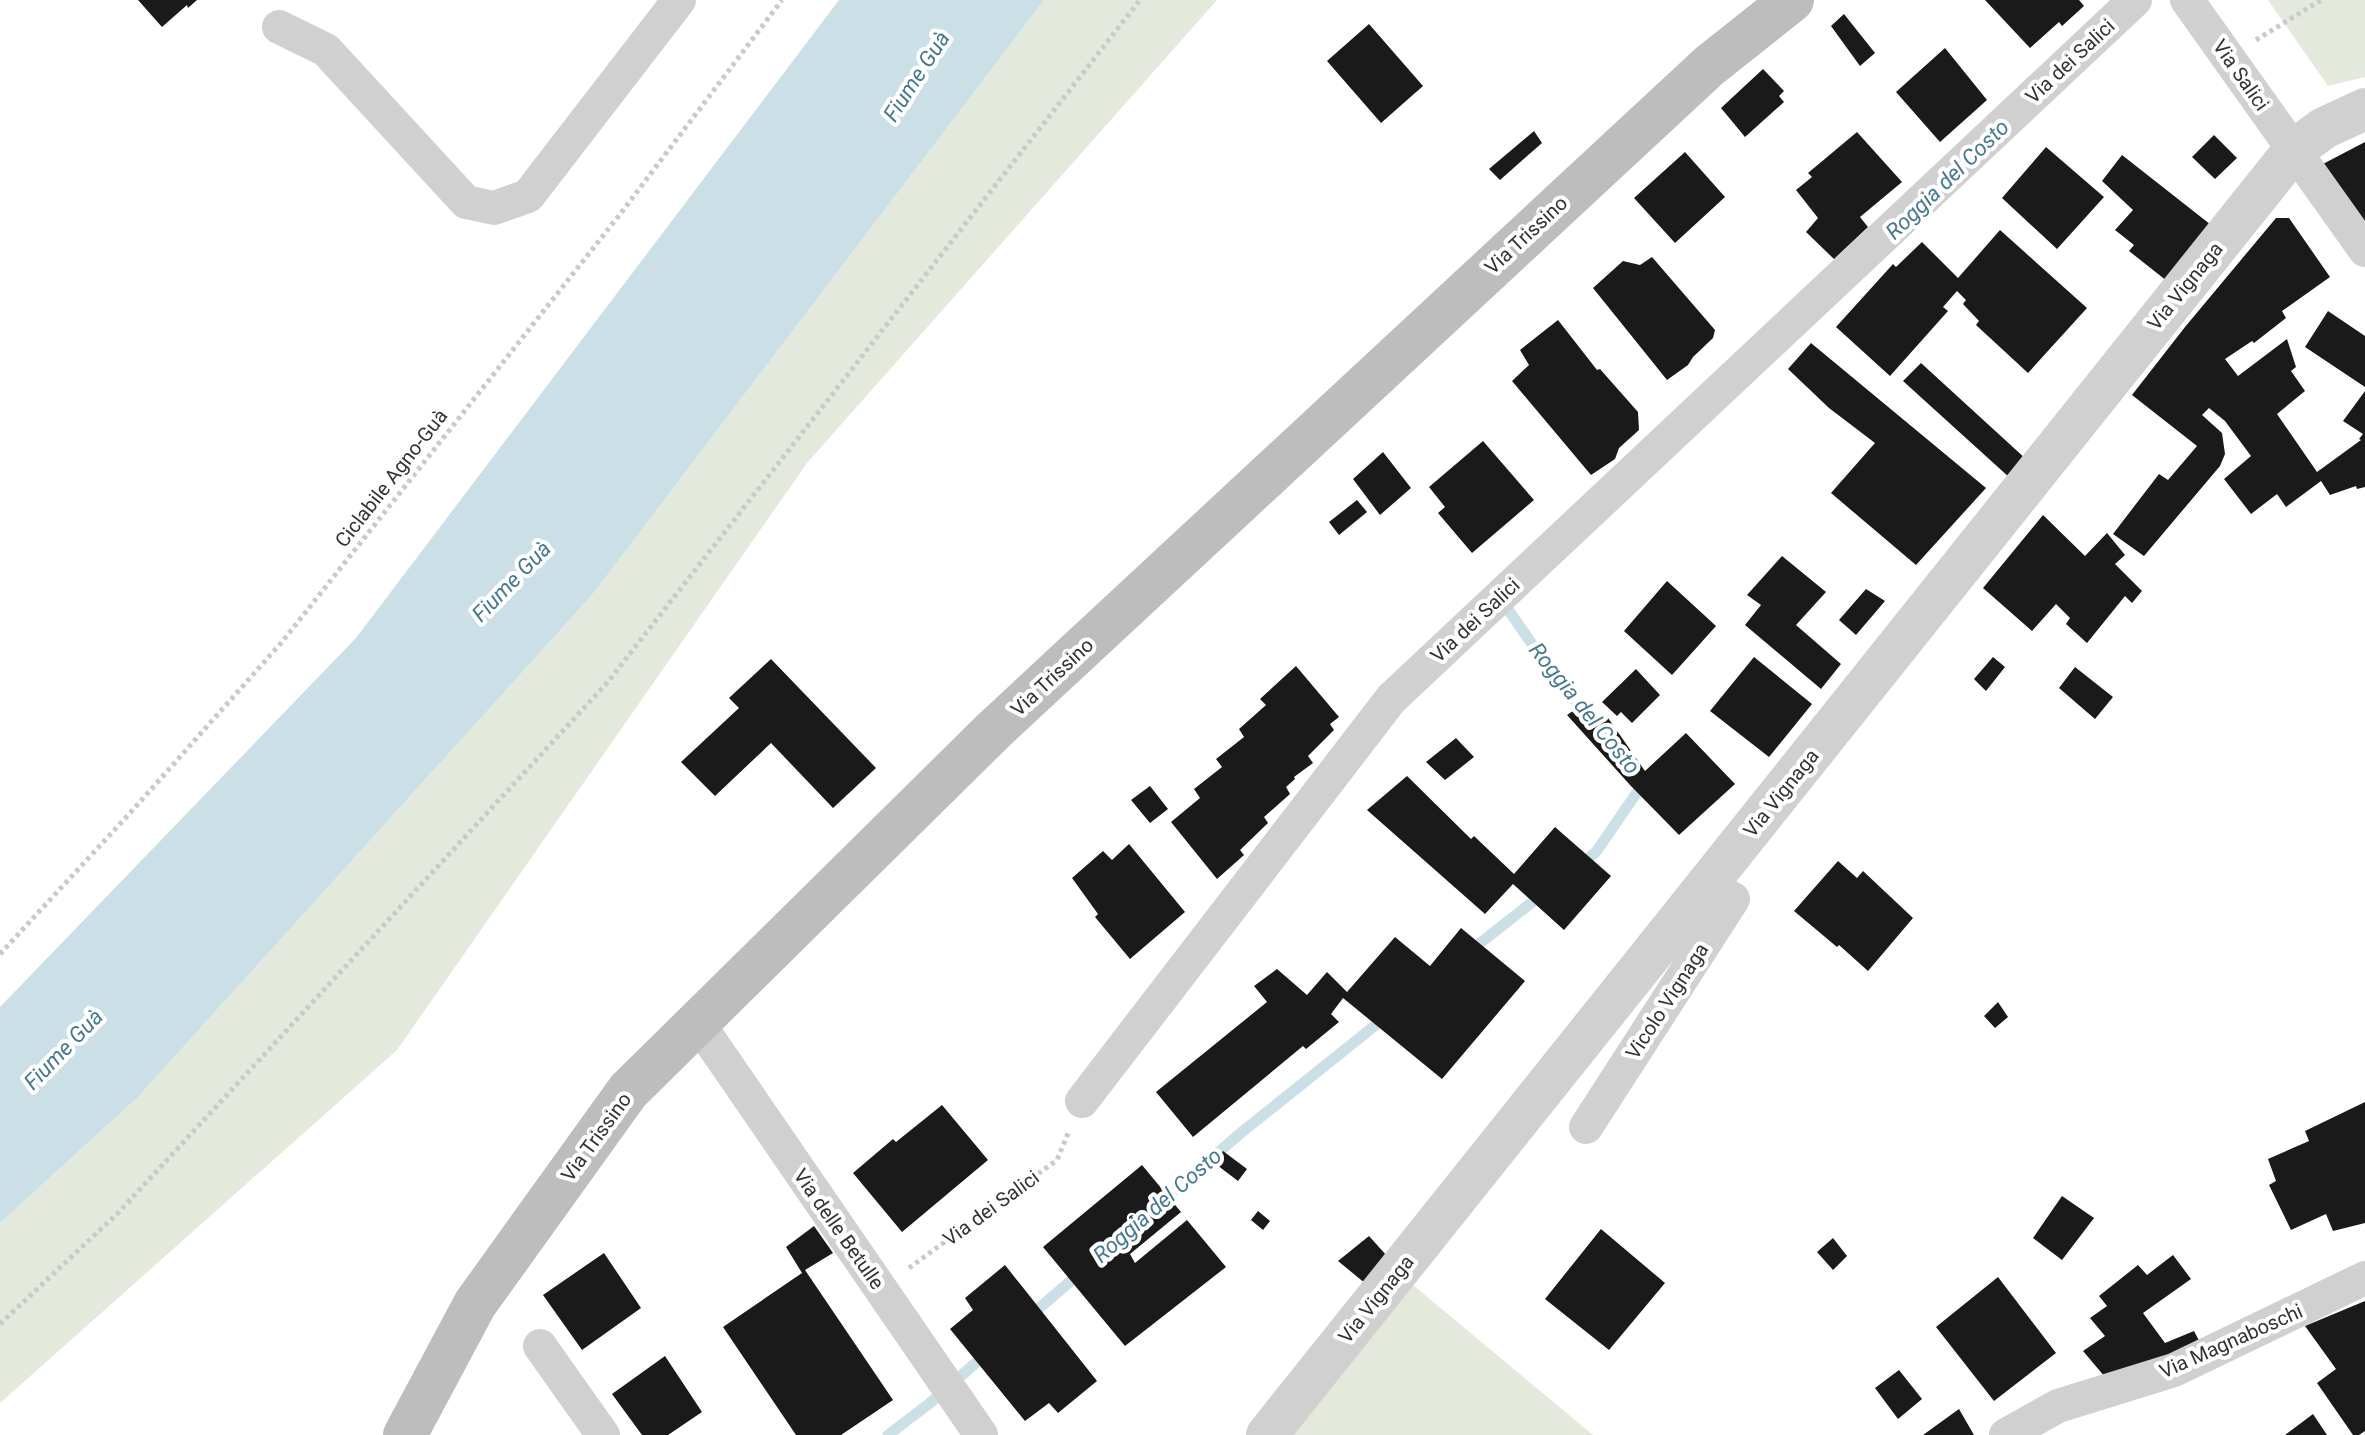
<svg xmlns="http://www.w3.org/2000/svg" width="2365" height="1435" font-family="Roboto,sans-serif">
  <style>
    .green { fill: #e3e9dc }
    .water { fill: #cbdfe7 }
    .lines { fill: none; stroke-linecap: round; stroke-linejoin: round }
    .stream { stroke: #cbdfe7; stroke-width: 11 }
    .building { fill: #1a1a1a }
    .path { stroke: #cacaca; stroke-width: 5; stroke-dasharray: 4 4; stroke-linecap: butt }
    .minor { stroke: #d0d0d0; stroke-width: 34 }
    .tertiary { stroke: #d0d0d0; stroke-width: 42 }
    .secondary { stroke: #bdbdbd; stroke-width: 44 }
    .labels { text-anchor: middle; stroke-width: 8; stroke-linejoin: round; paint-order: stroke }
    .street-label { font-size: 20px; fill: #333; stroke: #fff }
    .water-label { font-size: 22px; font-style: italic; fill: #46798f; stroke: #fff }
  </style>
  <rect width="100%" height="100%" fill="#fff"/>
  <path class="green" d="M1044 0H1217L807 463 397 1050 0 1403V1223L137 1098 592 595Z
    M2268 0H2365V77L2328 86Z
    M1413 1285 1593 1435H1293Z"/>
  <path class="water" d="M839 0H1044L592 595 137 1098 0 1223V1007L356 638Z"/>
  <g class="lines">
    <path class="stream" d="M1510 600 1505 605 1552 673 1589 717
      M1580 865 1596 852 1644 782
      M1470 951 1544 893
      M1156 1206 1242 1132 1387 1016
      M1030 1316 1080 1273
      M888 1435 930 1403 986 1354"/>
  </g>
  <path class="building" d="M138 0H197L188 8 187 5 162 27Z
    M1985 0H2079L2084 6 2062 26 2059 22 2030 48Z
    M1844 14 1875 53 1860 66 1831 26Z
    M1369 24 1423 86 1381 123 1327 61Z
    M1945 48 1987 100 1940 142 1896 92Z
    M1763 69 1784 91 1779 96 1784 102 1745 137 1721 108Z
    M1534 131 1542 143 1500 180 1489 169Z
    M1857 132 1902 182 1860 217 1868 227 1834 259 1806 232 1818 218 1796 190 1812 177 1808 173Z
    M2214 135 2237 158 2215 179 2192 157Z
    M2365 142V229L2321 165Z
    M2046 147 2104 197 2057 249 2002 198Z
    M1685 152 1725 197 1675 243 1634 198Z
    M2122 155 2220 232 2172 285 2129 251 2134 245 2115 230 2133 210 2102 181Z
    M2276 218H2289L2330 277 2282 311 2286 318 2254 343 2252 341 2225 359 2238 376 2287 339 2296 367 2291 371 2305 391 2277 414 2317 472 2361 440 2359 439 2363 434 2343 421 2365 391V487L2357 489 2356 486 2330 495 2321 481 2286 507 2277 494 2251 514 2224 479 2251 456 2225 421 2209 408 2202 415 2222 433 2225 454 2220 466 2144 556 2113 534 2159 474 2168 480 2197 446 2132 395 2185 327Z
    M2000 230 2087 308 2028 373 1976 325 1979 321 1963 304 1966 300 1957 291 1943 307 1948 311 1890 376 1836 327 1893 264 1896 267 1922 242 1958 278Z
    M1652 257 1715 330 1713 338 1693 357 1688 365 1667 380 1593 288 1623 261 1640 265Z
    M2328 311 2365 336V387L2305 347Z
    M1558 320 1597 370 1600 369 1638 412 1639 430 1619 448 1615 459 1591 475 1512 381 1529 365 1520 350Z
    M1811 343 1986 488 1916 565 1831 493 1875 443 1829 408 1788 369Z
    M1921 363 2027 460 2010 478 1903 381Z
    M1483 441 1534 500 1472 553 1438 513 1445 507 1429 487Z
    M1383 452 1411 488 1380 515 1353 479Z
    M1357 500 1367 512 1339 535 1329 522Z
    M2043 515 2085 556 2107 533 2125 555 2115 564 2142 591 2132 603 2125 596 2087 643 2066 624 2070 618 2056 604 2032 631 1983 588Z
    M1782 556 1826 592 1796 625 1841 664 1821 689 1745 625 1761 605 1747 595Z
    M1667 581 1716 626 1672 675 1624 631Z
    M1866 589 1885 601 1856 635 1839 620Z
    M1754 657 1812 704 1769 757 1710 711Z
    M1993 657 2005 667 1986 691 1974 679Z
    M771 659 876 768 833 808 771 743 715 796 681 762 739 708 729 698Z
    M1296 666 1339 717 1330 724 1334 730 1308 756 1313 763 1294 777 1295 779 1286 787 1290 794 1264 817 1268 823 1240 850 1244 855 1217 879 1171 822 1200 798 1194 789 1222 767 1216 759 1244 737 1239 729 1266 705 1260 699Z
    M2075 667 2113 697 2095 719 2059 688Z
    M1636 669 1660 695 1632 723 1621 712 1617 716 1602 702Z
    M1586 702 1598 721 1606 715 1645 771 1686 733 1735 784 1679 835 1630 785 1567 715Z
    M1456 738 1474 757 1445 780 1426 762Z
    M1407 776 1471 839 1474 836 1514 874 1555 827 1611 876 1564 930 1513 884 1485 914 1367 810Z
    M1150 786 1168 809 1150 823 1131 800Z
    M1129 844 1185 912 1130 959 1095 917 1098 914 1072 878 1103 851 1112 860Z
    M1838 861 1857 878 1863 871 1913 918 1868 971 1839 945 1837 947 1794 911Z
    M1461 928 1525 981 1442 1079 1343 998 1331 1014 1339 1022 1306 1049 1303 1046 1193 1137 1156 1092 1267 1002 1254 986 1277 969 1307 995 1327 972 1347 992 1395 937 1430 966Z
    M1998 1002 2008 1017 1995 1028 1984 1016Z
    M2365 1102V1223L2333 1231 2326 1214 2291 1230 2269 1185 2276 1181 2268 1159 2309 1141 2305 1131Z
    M942 1105 988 1160 902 1232 853 1173 893 1139 896 1142Z
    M1223 1151 1247 1169 1238 1181 1213 1162Z
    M1142 1165 1181 1212 1130 1254 1135 1263 1187 1220 1226 1267 1125 1346 1043 1247Z
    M2062 1196 2094 1218 2062 1260 2033 1238Z
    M1258 1211 1270 1221 1263 1230 1251 1220Z
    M814 1226 833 1253 805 1270 893 1400 841 1435H796L723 1327 802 1273 786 1247Z
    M1601 1229 1665 1283 1609 1350 1545 1299Z
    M1369 1236 1387 1256 1366 1284 1338 1261Z
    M1833 1238 1847 1256 1833 1270 1817 1252Z
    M604 1253 641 1308 582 1350 543 1295Z
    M2173 1255 2191 1279 2143 1313 2165 1343 2194 1331 2207 1356 2116 1390 2083 1351 2105 1336 2090 1318 2107 1306 2099 1296 2138 1265 2147 1275Z
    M1005 1265 1097 1381 1058 1413 1049 1403 1025 1421 950 1329 973 1310 965 1298Z
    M1998 1277 2056 1353 1994 1401 1936 1327Z
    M2365 1301V1431L2359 1435H2353L2317 1383 2336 1369 2305 1326Z
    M665 1356 702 1412 668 1435H642L612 1394Z
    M1899 1370 1922 1399 1898 1419 1875 1388Z
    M1959 1409 1974 1435H1923Z
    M2313 1414 2327 1435H2285Z"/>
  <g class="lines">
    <path class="path" d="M2256 40 2321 0
      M0 954 131 812 282 642 621 213 782 0
      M909 1268 1057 1160 1069 1131
      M0 1324 119 1212 607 683 1140 0"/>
    <path class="minor" d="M2187 0 2365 250
      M279 27 326 50 466 202 494 208 528 196 679 0
      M698 1023 981 1435
      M1082 1101 1391 699 2135 0
      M1586 1127 1733 899 1708 885
      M540 1346 603 1435
      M2006 1435 2058 1406 2174 1370 2365 1278"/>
    <path class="tertiary" d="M1267 1435 2294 150 2324 128 2365 109"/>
    <path class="secondary" d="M405 1435 475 1304 628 1091 994 730 1709 66 1792 0"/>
  </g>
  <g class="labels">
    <g class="street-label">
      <text transform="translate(2070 61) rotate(-43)" y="7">Via dei Salici</text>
      <text transform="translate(2241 75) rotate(55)" y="7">Via Salici</text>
      <text transform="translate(1526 235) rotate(-43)" y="7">Via Trissino</text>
      <text transform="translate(2185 286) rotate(-51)" y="7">Via Vignaga</text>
      <text transform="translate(391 478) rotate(-52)" y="7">Ciclabile Agno-Guà</text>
      <text transform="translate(1475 620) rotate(-43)" y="7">Via dei Salici</text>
      <text transform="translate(1052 677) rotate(-43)" y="7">Via Trissino</text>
      <text transform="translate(1781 793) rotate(-51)" y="7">Via Vignaga</text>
      <text transform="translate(1667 1001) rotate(-57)" y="7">Vicolo Vignaga</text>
      <text transform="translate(596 1137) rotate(-54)" y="7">Via Trissino</text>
      <text transform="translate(991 1208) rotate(-36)" y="7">Via dei Salici</text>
      <text transform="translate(839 1229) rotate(55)" y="7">Via delle Betulle</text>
      <text transform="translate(1376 1299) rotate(-51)" y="7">Via Vignaga</text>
      <text transform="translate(2231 1341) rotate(-24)" y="7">Via Magnaboschi</text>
    </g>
    <g class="water-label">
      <text transform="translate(916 76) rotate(-57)" y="8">Fiume Guà</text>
      <text transform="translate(1947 179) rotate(-44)" y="8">Roggia del Costo</text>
      <text transform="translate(511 581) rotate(-46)" y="8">Fiume Guà</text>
      <text transform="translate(1585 708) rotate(51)" y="8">Roggia del Costo</text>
      <text transform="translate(63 1049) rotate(-46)" y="8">Fiume Guà</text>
      <text transform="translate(1157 1205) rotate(-41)" y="8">Roggia del Costo</text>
    </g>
  </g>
</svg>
